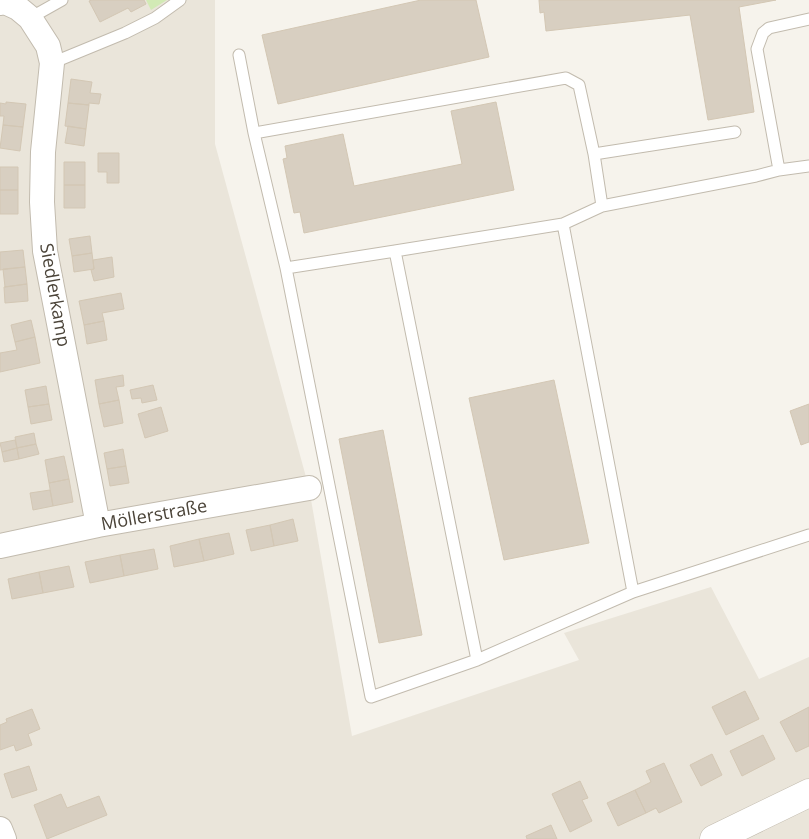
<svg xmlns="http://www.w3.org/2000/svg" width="809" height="839" font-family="'Open Sans',sans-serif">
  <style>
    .residential { fill: #eae5da }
    .park { fill: #d2eab5 }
    .building { fill: #d8cfc1; stroke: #d3c7b4 }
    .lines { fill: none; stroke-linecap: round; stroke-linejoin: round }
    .service-casing { stroke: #c2bbae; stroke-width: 13 }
    .minor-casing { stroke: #c2bbae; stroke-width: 26 }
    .tertiary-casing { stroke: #c2bbae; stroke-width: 29 }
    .service { stroke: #fff; stroke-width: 11 }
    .minor { stroke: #fff; stroke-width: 24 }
    .tertiary { stroke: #fff; stroke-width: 28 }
    .labels { text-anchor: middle; stroke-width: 4.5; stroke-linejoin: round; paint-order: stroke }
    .street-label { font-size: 18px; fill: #4b4439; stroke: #fff }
  </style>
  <rect width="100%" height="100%" fill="#f6f3ec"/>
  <path class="residential" d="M0 0H215V144L309 488 352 736 579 660 564 633 711 587 759 679 809 657V839H0Z"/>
  <path class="park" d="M146 0H167L151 10Z"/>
  <path class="building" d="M92 0H144L146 4 131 12 128 8 100 22 89 1Z
    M421 0H476L489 57 278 104 262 35Z
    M539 0H776L739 7 754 112 708 120 690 15 546 31 544 12 540 13Z
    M71 79 92 82 90 93 101 94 99 104 89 103V105L68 103Z
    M6 102 26 104 23 127 3 125 4 116H0V103L6 104Z
    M496 102 514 190 304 233 300 212 294 213 283 159 287 158 285 146 343 134 354 186 462 164 451 111Z
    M68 103 89 105 86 129 65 126Z
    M3 125 23 127 20 151 0 148Z
    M68 126 86 129 84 146 65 143Z
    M98 153H119V183H107V172H98Z
    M64 162H85V185H64Z
    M0 167H18V190H0Z
    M64 185H85V208H64Z
    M0 190H18V214H0Z
    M90 236 92 253 72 256 69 239Z
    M23 250 25 267 0 270V252Z
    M92 253 94 269 74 272 72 256Z
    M112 257 114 277 94 281 91 270 94 269 93 260Z
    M25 267 27 284 5 287 3 269Z
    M27 284 28 301 5 303 4 287Z
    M121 293 124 309 102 313 104 321 84 325 79 301Z
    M31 320 35 337 15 342 11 325Z
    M104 321 107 340 87 344 84 325Z
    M35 337 40 363 0 372V353L17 350 15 342Z
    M123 375 124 386 116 387 119 400 99 404 95 380Z
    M554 380 589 543 504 560 469 398Z
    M153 385 157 400 142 403 141 398 132 399 130 390Z
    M46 386 49 404 28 407 25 390Z
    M119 400 123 423 104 427 99 404Z
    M49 404 52 420 31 424 28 407Z
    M809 404V442L801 445 790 411Z
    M161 407 168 431 145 438 138 414Z
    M383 430 422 635 379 643 339 439Z
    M34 433 36 444 17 448 15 437Z
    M15 440 17 448 2 452 0 443Z
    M36 444 39 454 19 459 17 448Z
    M17 448 19 459 4 462 2 452Z
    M123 449 126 466 107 469 104 453Z
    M64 456 69 479 49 483 45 460Z
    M126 466 129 483 110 486 107 469Z
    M69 479 73 502 53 506 49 483Z
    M50 490 53 506 33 510 30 493Z
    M293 519 298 541 274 546 270 525Z
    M270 525 274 546 251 551 246 530Z
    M229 533 234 554 204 561 199 539Z
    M199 539 204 561 174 567 170 546Z
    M154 549 158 569 124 576 120 555Z
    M120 555 124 576 90 583 85 562Z
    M69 566 74 587 43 593 39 572Z
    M39 572 43 593 12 599 8 579Z
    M745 691 759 719 726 735 712 707Z
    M809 707V746L796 752 780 722Z
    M32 709 40 729 28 734 32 745 16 751 14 745 0 750V725L7 722 6 719Z
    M763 735 775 759 742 776 730 751Z
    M712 754 722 775 701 786 690 765Z
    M664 763 682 802 659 813 656 808 646 813 635 790 651 782 646 771Z
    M29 766 37 790 12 798 4 774Z
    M580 781 588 798 582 800 592 821 570 832 552 794Z
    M635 790 646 813 618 826 607 803Z
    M61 794 67 808 99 796 107 815 47 839 34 805Z
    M551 825 557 839H527L526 836Z"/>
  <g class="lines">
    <g class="service-casing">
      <path id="service" d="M30 18 62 0
        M239 55 254 133 286 268 371 697 477 660 633 592 809 535
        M52 63 125 33 155 18 180 0
        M254 133 566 78 579 85 594 154 602 206
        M594 154 735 132
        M779 170 757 49 763 33 769 28 809 19
        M563 224 633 592
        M395 251 477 660
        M286 268 395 251 563 224 602 206 756 176 779 170 809 166"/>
    </g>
    <g class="minor-casing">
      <path id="minor" d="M0 3 5 2 18 8 30 18 48 46 52 63 43 152 42 202 45 251 98 525
        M0 546 98 525 309 488
        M0 829 4 839"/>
    </g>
    <g class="tertiary-casing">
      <path id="tertiary" d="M714 839 809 793"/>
    </g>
    <use href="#service" class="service"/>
    <use href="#minor" class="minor"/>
    <use href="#tertiary" class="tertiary"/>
  </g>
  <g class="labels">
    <g class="street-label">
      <text transform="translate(55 295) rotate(80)" y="6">Siedlerkamp</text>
      <text transform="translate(154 515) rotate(-10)" y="6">Möllerstraße</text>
    </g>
  </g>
</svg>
